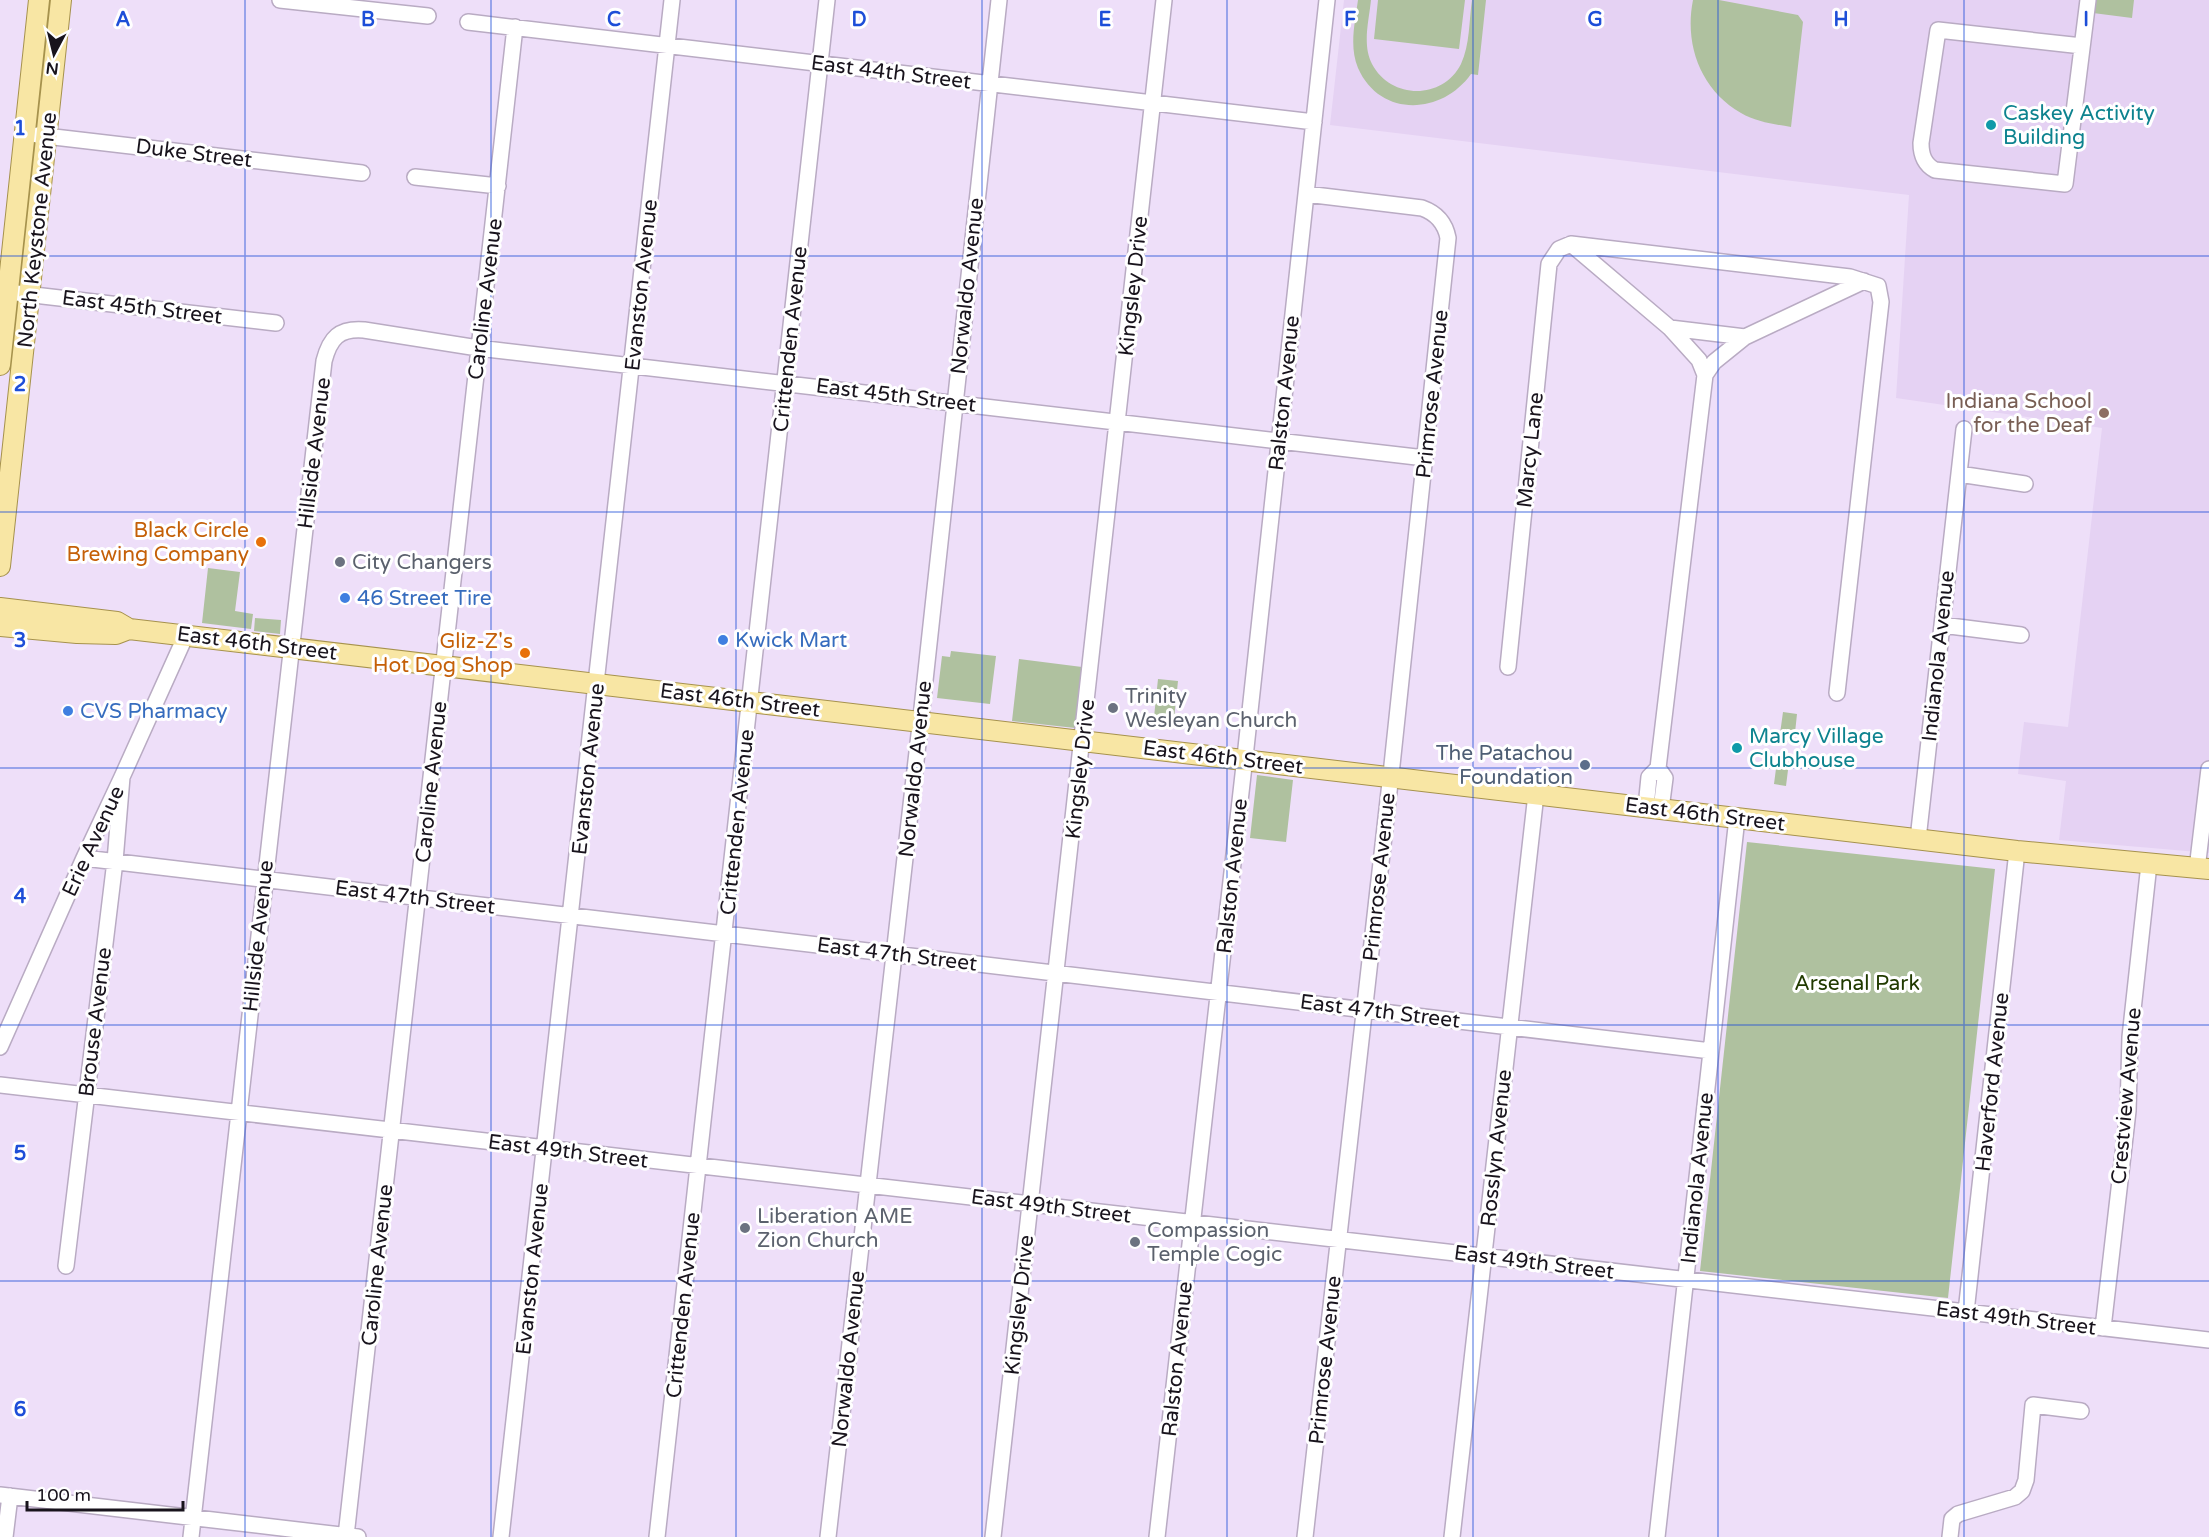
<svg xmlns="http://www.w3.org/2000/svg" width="2209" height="1537" font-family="'Varela Round',sans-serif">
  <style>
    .built { fill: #e5d2f3 }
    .green { fill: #afc19f }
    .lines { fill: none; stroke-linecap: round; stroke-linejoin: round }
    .minor-casing { stroke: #b9abc3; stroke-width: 18 }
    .major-casing { stroke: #a6924d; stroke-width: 22 }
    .minor { stroke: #fff; stroke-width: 15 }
    .major { stroke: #f8e6a4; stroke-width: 20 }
    .grid { fill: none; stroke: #1d4ed8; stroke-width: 1.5; stroke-opacity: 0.55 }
    .culture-dot { fill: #0f9aa8; stroke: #fff; stroke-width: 2 }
    .education-dot { fill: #8d6e63; stroke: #fff; stroke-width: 2 }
    .food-dot { fill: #e8710a; stroke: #fff; stroke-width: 2 }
    .worship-dot { fill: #6b7280; stroke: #fff; stroke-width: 2 }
    .shop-dot { fill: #3f7fe0; stroke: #fff; stroke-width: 2 }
    .service-dot { fill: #5c6f8a; stroke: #fff; stroke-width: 2 }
    .labels { text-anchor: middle; stroke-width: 6; stroke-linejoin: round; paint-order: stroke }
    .street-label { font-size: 21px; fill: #18131c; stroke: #fff }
    .culture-label { font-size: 21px; fill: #0d838f; stroke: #fff; text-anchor: start }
    .education-label { font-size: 21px; fill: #785e54; stroke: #fff; text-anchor: end }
    .food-label { font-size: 21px; fill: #c56008; stroke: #fff; text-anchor: end }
    .worship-label { font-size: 21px; fill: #5b616d; stroke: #fff; text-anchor: start }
    .shop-label { font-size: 21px; fill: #366cbe; stroke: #fff; text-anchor: start }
    .service-label { font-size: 21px; fill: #4e5e75; stroke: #fff; text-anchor: end }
    .park-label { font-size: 21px; fill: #213a00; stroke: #fff }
    .grid-label { font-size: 20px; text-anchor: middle; font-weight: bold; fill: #1d4ed8; stroke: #fff; stroke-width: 6; stroke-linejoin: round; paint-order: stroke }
  </style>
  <rect width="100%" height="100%" fill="#eedff9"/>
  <path class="built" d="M1344 0H2209V853L2059 840 2066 781 2018 774 2024 722 2068 727 2102 428 1896 398 1909 195 1330 125Z"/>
  <path class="green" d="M1358 0H1371C1369 20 1362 45 1372 64 1391 100 1443 100 1461 64 1470 45 1469 20 1472 0H1486L1478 75 1471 74C1442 115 1380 118 1358 68 1349 47 1355 22 1358 0Z
    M1378 0H1465L1459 49 1374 39Z
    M1693 0H1719L1798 15 1803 22 1791 127C1774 124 1756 122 1741 113 1701 90 1684 45 1693 0Z
    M2095 0H2134L2132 18 2093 13Z
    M208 568 240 572 235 611 253 614 251 629 202 623Z
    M255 618 281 620 280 634 254 631Z
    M951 651 996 656 990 704 937 698 942 656 950 657Z
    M1019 659 1082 667 1075 728 1012 721Z
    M1158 679 1178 681 1174 719 1154 717Z
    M1783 712 1797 714 1794 742 1779 741Z
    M1777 761 1789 762 1786 786 1774 784Z
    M1257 775 1293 780 1286 842 1250 838Z
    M1747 842 1995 869 1948 1298 1700 1271Z"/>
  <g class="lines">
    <g class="minor-casing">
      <path id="minor" d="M280 0 428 16
        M468 22 1314 122
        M2082 46 1938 30 1921 143C1921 155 1924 164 1935 170L2065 184 2088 0
        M37 135 362 173
        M415 177 498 186
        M1571 244 1670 328
        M8 292 276 323
        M1670 328 1745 337 1714 362 1705 375 1699 360Z
        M1745 337 1864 281
        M1959 474 2025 484
        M1942 625 2021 635
        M1508 667 1549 264 1559 249 1571 244 1850 277 1878 286 1881 302 1837 693
        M1658 768 1705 375
        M1646 807 1649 777 1658 768 1665 778 1661 809
        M1918 839 1964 429
        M84 858 1711 1051
        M2197 869 2209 769
        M0 1047 84 858 122 777 186 635
        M0 1085 2209 1340
        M66 1266 115 861 122 777
        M1966 1312 2017 851
        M2103 1328 2128 1111 2130 1037 2149 864
        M0 1495 358 1537
        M346 1536 515 27
        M5 1537 10 1496
        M191 1537 324 361C330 338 339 328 364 330L478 348 1425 458
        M501 1537 672 0
        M657 1537 827 0
        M828 1537 922 708 999 0
        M993 1537 1164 0
        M1157 1537 1246 748 1327 0
        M1305 1537 1392 765 1448 238C1445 222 1436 213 1422 208L1306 194
        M1452 1537 1536 794
        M1657 1537 1737 818
        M1950 1537 1952 1519 1958 1514 2015 1497 2022 1491 2026 1480 2033 1405 2081 1411"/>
    </g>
    <g class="major-casing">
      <path id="major" d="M0 365 39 0
        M0 566 61 0
        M0 608 117 622 129 629 2017 851 2209 869
        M0 626 77 633 116 634 129 629"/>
    </g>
    <use href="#minor" class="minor"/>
    <use href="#major" class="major"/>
  </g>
  <path class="grid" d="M245 0V1537M491 0V1537M736 0V1537M982 0V1537M1227 0V1537M1473 0V1537M1718 0V1537M1964 0V1537M0 256H2209M0 512H2209M0 768H2209M0 1025H2209M0 1281H2209"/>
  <g class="culture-dot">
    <circle cx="1991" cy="125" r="6"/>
    <circle cx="1737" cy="748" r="6"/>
  </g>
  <circle class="education-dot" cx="2104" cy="413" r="6"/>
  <g class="food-dot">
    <circle cx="261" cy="542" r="6"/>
    <circle cx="525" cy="653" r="6"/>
  </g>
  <g class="worship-dot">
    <circle cx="340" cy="562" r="6"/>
    <circle cx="1113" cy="708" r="6"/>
    <circle cx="745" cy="1228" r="6"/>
    <circle cx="1135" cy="1242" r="6"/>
  </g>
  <g class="shop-dot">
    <circle cx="345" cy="598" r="6"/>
    <circle cx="723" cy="640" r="6"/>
    <circle cx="68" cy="711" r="6"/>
  </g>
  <circle class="service-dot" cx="1585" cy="765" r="6"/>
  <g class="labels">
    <g class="street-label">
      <text transform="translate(891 72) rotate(7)" y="7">East 44th Street</text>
      <text transform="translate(194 153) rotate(7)" y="7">Duke Street</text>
      <text transform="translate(37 230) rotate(-84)" y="7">North Keystone Avenue</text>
      <text transform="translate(641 285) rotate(-84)" y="7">Evanston Avenue</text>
      <text transform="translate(967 286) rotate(-84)" y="7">Norwaldo Avenue</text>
      <text transform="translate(1133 286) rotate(-84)" y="7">Kingsley Drive</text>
      <text transform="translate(485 299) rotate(-83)" y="7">Caroline Avenue</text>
      <text transform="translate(142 307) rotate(7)" y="7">East 45th Street</text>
      <text transform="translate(790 339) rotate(-84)" y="7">Crittenden Avenue</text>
      <text transform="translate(1284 393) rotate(-84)" y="7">Ralston Avenue</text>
      <text transform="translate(1432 394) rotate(-84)" y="7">Primrose Avenue</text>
      <text transform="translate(896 395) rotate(7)" y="7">East 45th Street</text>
      <text transform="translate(1530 450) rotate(-84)" y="7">Marcy Lane</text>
      <text transform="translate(314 453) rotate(-83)" y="7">Hillside Avenue</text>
      <text transform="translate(257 643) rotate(7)" y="7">East 46th Street</text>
      <text transform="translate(1938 656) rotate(-84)" y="7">Indianola Avenue</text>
      <text transform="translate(740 700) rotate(7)" y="7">East 46th Street</text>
      <text transform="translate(1223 757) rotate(7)" y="7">East 46th Street</text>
      <text transform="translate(588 769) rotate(-84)" y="7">Evanston Avenue</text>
      <text transform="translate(915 769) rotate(-84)" y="7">Norwaldo Avenue</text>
      <text transform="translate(1080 769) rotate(-84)" y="7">Kingsley Drive</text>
      <text transform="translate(431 782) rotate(-84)" y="7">Caroline Avenue</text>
      <text transform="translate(1705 814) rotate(7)" y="7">East 46th Street</text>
      <text transform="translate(737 822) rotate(-84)" y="7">Crittenden Avenue</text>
      <text transform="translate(93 841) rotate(-65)" y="7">Erie Avenue</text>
      <text transform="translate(1232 876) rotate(-84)" y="7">Ralston Avenue</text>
      <text transform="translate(1379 877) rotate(-84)" y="7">Primrose Avenue</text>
      <text transform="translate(415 897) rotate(7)" y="7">East 47th Street</text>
      <text transform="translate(258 936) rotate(-84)" y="7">Hillside Avenue</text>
      <text transform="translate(897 954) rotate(7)" y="7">East 47th Street</text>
      <text transform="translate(1380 1011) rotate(7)" y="7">East 47th Street</text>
      <text transform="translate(95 1022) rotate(-83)" y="7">Brouse Avenue</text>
      <text transform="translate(1992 1082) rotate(-84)" y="7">Haverford Avenue</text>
      <text transform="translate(2126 1096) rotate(-85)" y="7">Crestview Avenue</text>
      <text transform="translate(1496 1148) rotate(-84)" y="7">Rosslyn Avenue</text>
      <text transform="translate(568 1151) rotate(7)" y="7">East 49th Street</text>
      <text transform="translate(1697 1178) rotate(-84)" y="7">Indianola Avenue</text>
      <text transform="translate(1051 1206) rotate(7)" y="7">East 49th Street</text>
      <text transform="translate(1534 1262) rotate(7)" y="7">East 49th Street</text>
      <text transform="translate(377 1265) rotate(-84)" y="7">Caroline Avenue</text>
      <text transform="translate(532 1269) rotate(-84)" y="7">Evanston Avenue</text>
      <text transform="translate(683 1305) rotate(-84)" y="7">Crittenden Avenue</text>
      <text transform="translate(1019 1305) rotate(-84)" y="7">Kingsley Drive</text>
      <text transform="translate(2016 1318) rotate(7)" y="7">East 49th Street</text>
      <text transform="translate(848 1359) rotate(-84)" y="7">Norwaldo Avenue</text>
      <text transform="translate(1177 1359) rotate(-84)" y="7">Ralston Avenue</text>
      <text transform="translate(1325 1360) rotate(-84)" y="7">Primrose Avenue</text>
    </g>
    <g class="culture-label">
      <text x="2003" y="120">Caskey Activity<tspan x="2003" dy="24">Building</tspan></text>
      <text x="1749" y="743">Marcy Village<tspan x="1749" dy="24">Clubhouse</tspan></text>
    </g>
    <g class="education-label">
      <text x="2092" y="408">Indiana School<tspan x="2092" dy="24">for the Deaf</tspan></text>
    </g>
    <g class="food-label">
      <text x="249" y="537">Black Circle<tspan x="249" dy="24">Brewing Company</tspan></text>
      <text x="513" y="648">Gliz-Z's<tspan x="513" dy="24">Hot Dog Shop</tspan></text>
    </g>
    <g class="worship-label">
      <text x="352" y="569">City Changers</text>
      <text x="1125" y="703">Trinity<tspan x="1125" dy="24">Wesleyan Church</tspan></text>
      <text x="757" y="1223">Liberation AME<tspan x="757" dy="24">Zion Church</tspan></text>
      <text x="1147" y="1237">Compassion<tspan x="1147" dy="24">Temple Cogic</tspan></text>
    </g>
    <g class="shop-label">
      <text x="357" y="605">46 Street Tire</text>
      <text x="735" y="647">Kwick Mart</text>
      <text x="80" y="718">CVS Pharmacy</text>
    </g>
    <g class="service-label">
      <text x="1573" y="760">The Patachou<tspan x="1573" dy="24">Foundation</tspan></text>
    </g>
    <g class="park-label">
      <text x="1857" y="990">Arsenal Park</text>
    </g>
  </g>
  <g class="grid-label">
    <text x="123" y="26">A</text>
    <text x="368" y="26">B</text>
    <text x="614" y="26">C</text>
    <text x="859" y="26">D</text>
    <text x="1105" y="26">E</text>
    <text x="1350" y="26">F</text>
    <text x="1595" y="26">G</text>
    <text x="1841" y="26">H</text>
    <text x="2086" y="26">I</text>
    <text x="20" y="135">1</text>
    <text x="20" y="391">2</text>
    <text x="20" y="647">3</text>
    <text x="20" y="903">4</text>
    <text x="20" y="1160">5</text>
    <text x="20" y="1416">6</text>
  </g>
  <g transform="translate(54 54) rotate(187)" stroke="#ffffff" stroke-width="4.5" paint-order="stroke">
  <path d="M0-4.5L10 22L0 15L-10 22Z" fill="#18131c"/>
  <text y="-9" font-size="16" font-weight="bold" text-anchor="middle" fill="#18131c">N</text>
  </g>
  <path d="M27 1501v9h156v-9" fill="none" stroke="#18131c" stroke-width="3"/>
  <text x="36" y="1501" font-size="18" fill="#18131c" stroke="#ffffff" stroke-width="4.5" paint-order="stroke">100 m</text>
</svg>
